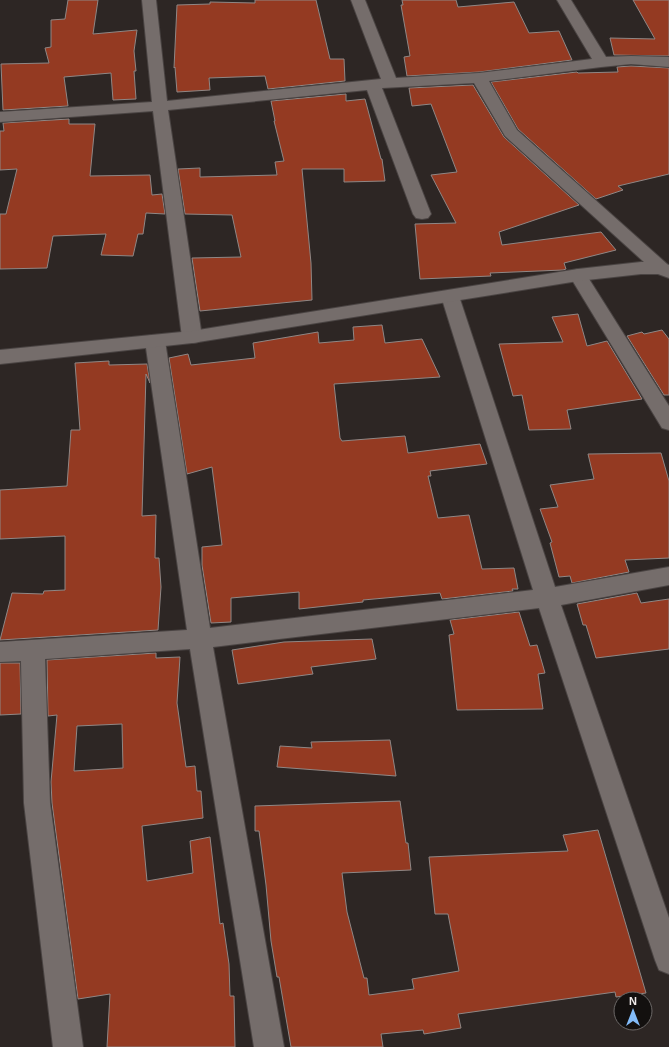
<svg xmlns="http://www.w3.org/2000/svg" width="669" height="1047" font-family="Helvetica,sans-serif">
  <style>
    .building { fill: #943a22; stroke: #8f8785; fill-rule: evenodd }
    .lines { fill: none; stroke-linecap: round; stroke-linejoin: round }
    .minor-casing { stroke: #4a4443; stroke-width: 2 }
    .tertiary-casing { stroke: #4a4443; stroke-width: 2 }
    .minor { fill: #756d6b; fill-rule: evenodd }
    .tertiary { fill: #756d6b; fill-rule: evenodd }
  </style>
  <rect width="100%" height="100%" fill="#2d2624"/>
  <path class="building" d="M68 0H98L93 34 137 30 134 51 136 71H134L136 99 113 100 111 73 64 77 68 106 3 110 1 64 49 63 45 48 51 47V20L65 19Z
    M255 0H316L330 59H344L345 81 268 89 265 76 209 78 210 90 177 92 175 67 174 68 177 5 210 4V2L255 3Z
    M402 0H456L458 7 514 2 529 33 559 31 572 60 479 72 407 76 404 57 410 56 401 5H403Z
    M633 0H669V56L614 55 610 38 655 39Z
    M631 66 669 68V174L618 186 623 190 596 199 518 129 491 82 577 72 578 73 618 72 617 67Z
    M473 85 504 137 579 205 499 232 502 245 601 232 616 250 564 263 566 269 563 270 490 273 491 276 420 279 415 224 456 223 431 175 457 172 431 104 412 106 409 88Z
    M346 94V101L365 99 381 159H382L385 181 344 182V169H302L311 263 312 300 200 311 192 258 241 257 232 215 185 214 178 169 200 168V177L277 175 275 162 284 161 274 121H275L271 101Z
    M69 119V124H95L90 176 150 175 152 195 162 194 165 214 146 213 143 234H138L133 256 101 255 106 234 53 236 47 268 0 269V214H6L17 169 0 170V131H4L3 123Z
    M578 314 587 346 607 341 642 399 567 410 571 429 529 430 522 395 513 396 499 344 563 342 552 317Z
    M382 325 385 343 422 339 440 377 334 384 340 438 342 441 405 436 408 453 480 444 487 464 430 471 431 476H428L438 518 469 515 482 569 514 568 518 589H512L513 591 442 599 440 593 363 600V602L299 609V592L231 598V622L211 623 202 565V547L222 545 212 467 187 474 169 358 188 354 191 365 255 358 253 343 318 332 319 343 354 340 353 327Z
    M662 330 669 339V395H664L627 336 642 332 644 334Z
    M109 361V365L147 364 150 383 146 374 142 516 156 515 155 558H159L161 587 158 630 0 640 12 593 43 594 44 591 65 590V536L0 539V490L67 486 71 430H80L75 363Z
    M661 453 669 481V558L625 560 629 572 572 583 570 576 559 577 550 543 552 542 540 509 558 507 550 485 594 479 588 454Z
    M637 593 641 603 669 599V649L596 658 586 625H583L577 604Z
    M519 612 530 646 537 645 545 673 538 674 543 709 457 710 449 635 454 634 450 620Z
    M372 639 376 659 311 667 313 674 238 684 232 650 284 642Z
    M156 653V658L180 657 177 703 186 767 195 766 197 791H201L203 818 142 826 147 881 193 873 190 841 210 837 220 924 223 923 229 964 230 996H234L235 1047H107L110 994 78 999 52 803 51 782 57 715 48 716 47 660ZM122 724 123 768 74 771 77 726Z
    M0 663H20L21 714 0 715Z
    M390 740 396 776 277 767 280 746 312 748 311 742Z
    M400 801 406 843H408L411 870 342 873 347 912 364 978H367L369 995 414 989 412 979 459 971 448 914H435L429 857 568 851 563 835 598 830 646 993 616 997 615 992 458 1014 461 1028 424 1034 423 1030 381 1034 383 1047H291L279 977H277L271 941 266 885 259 831H255V806Z"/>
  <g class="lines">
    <g class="minor-casing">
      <path id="minor" d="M142 0H156L167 101 381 79 351 0H365L396 78 479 73 592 59 557 0H571L606 57 631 56 669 57V67L631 64 601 67 489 81 517 130 667 264 669 270 667 272 661 274 655 272 505 136 474 83 382 88 431 214 428 218 422 219 416 218 413 214 367 90 168 110 202 337 199 342 192 343 185 342 182 337 153 111 0 122V112L152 102Z
        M578 269 584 271 669 406V430L662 428 569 275 572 271Z
        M450 290 457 292 459 296 555 587 669 567V585L561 605 669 918V974L659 970 655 960 539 608 213 647 284 1047H254L190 649 45 659 50 803 83 1047H53L24 803 21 661 0 662V642L187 630 145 341 148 336 155 335 162 336 165 341 210 628 533 590 441 296 443 292Z"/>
    </g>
    <g class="tertiary-casing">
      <path id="tertiary" d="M641 262H661L669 265V278L658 274H641L578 281 192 343 0 364V350L192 331 578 269Z"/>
    </g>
    <use href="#minor" class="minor"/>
    <use href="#tertiary" class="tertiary"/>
  </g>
  <g transform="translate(633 1011)"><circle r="19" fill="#13100f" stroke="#6c6867"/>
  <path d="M0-3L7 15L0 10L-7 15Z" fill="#83bcfa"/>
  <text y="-6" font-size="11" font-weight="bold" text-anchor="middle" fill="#f2edec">N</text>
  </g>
</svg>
